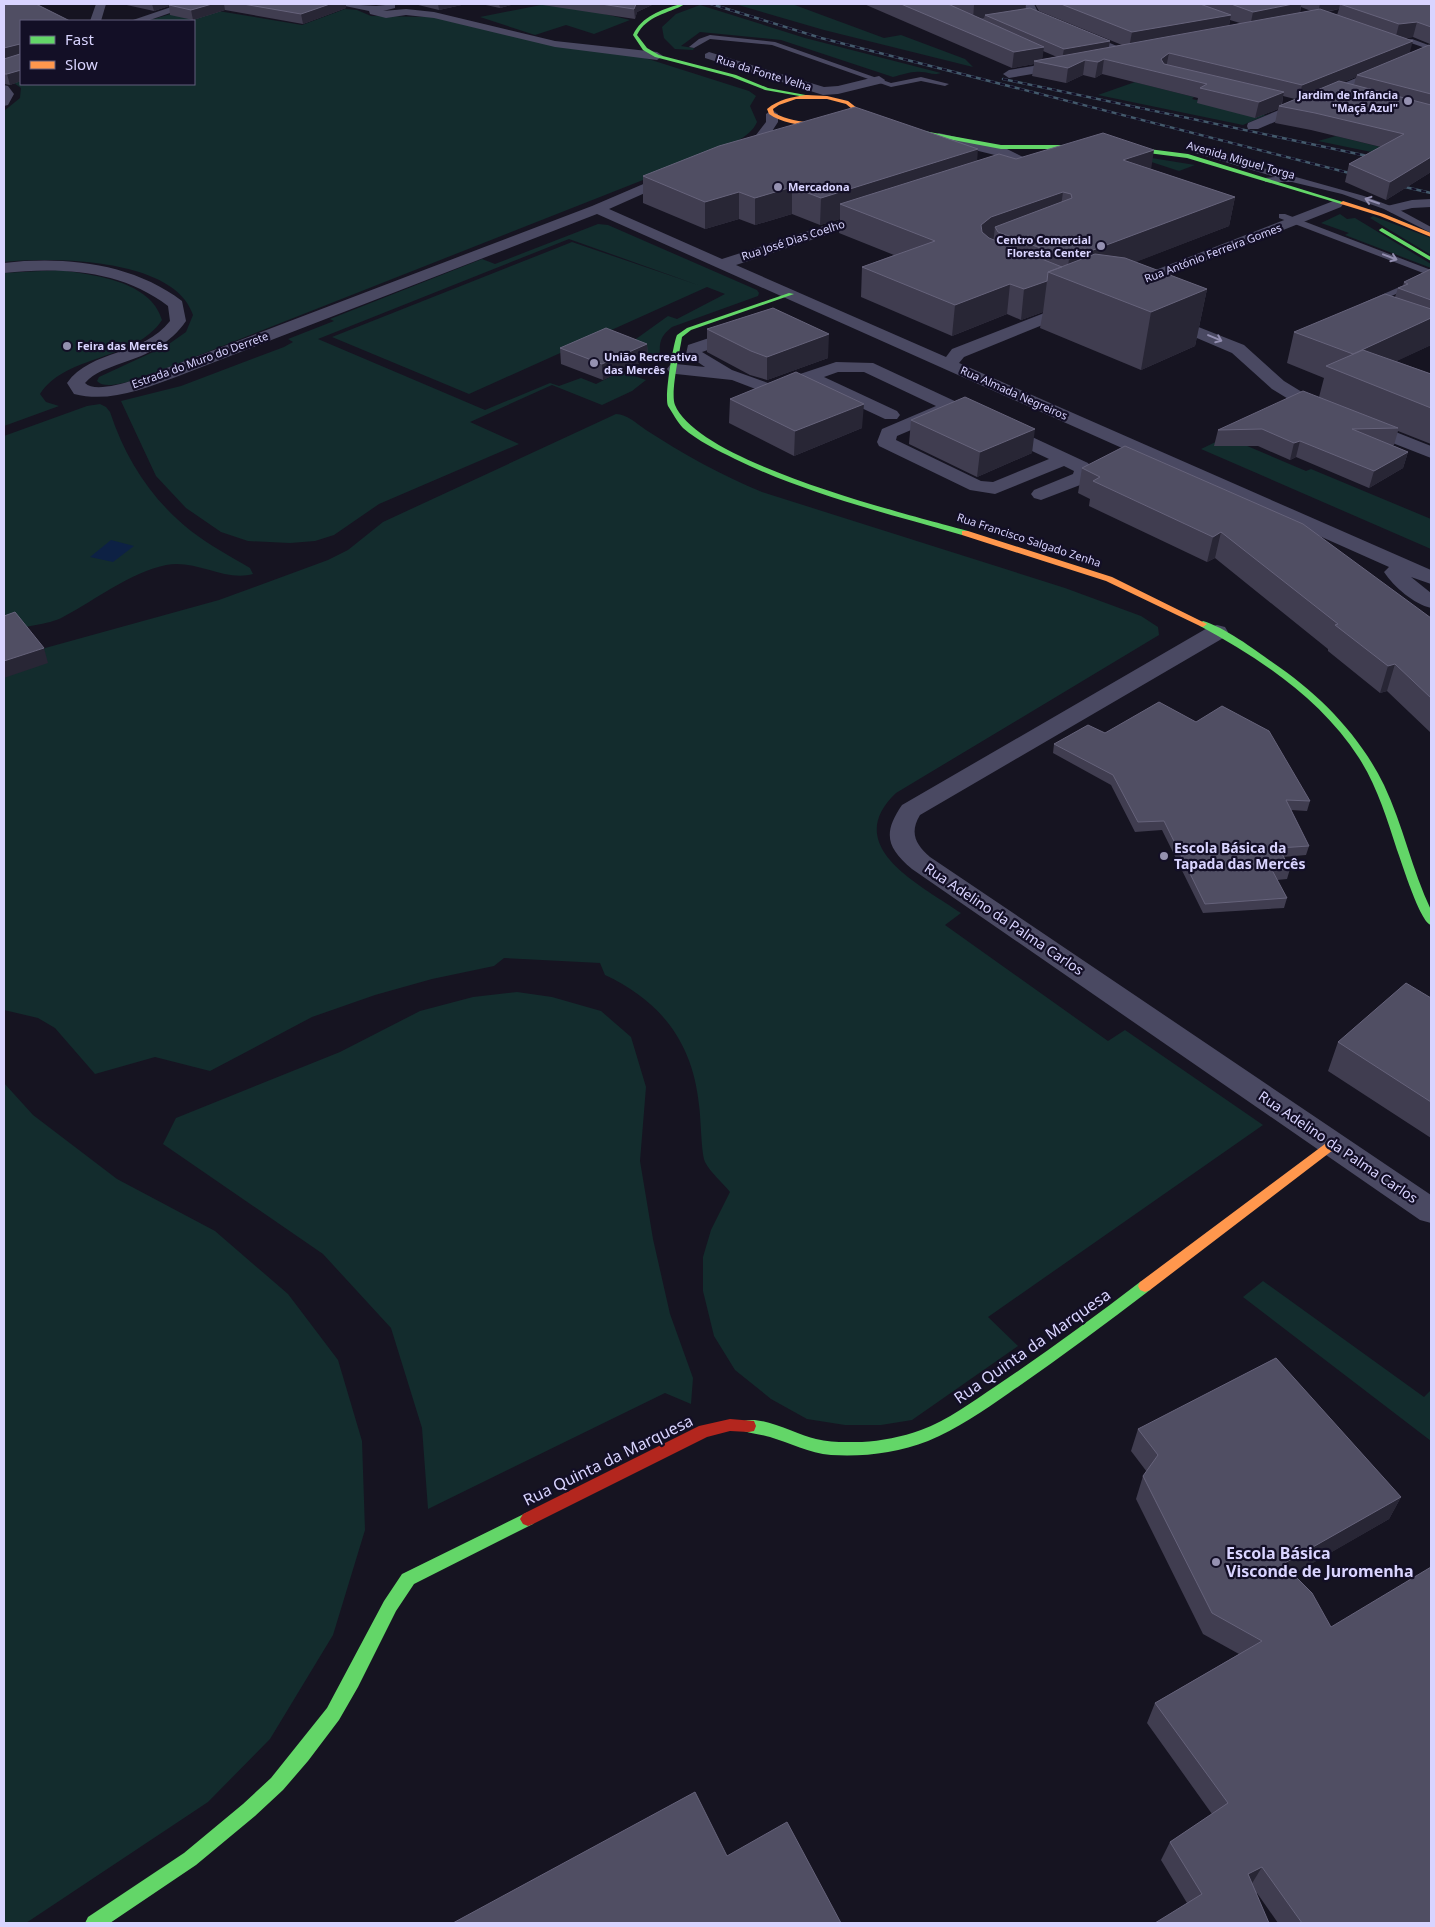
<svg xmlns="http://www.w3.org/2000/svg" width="1435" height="1927" font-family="'Noto Sans',sans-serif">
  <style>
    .green { fill: #132c2d }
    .water { fill: #0d2144 }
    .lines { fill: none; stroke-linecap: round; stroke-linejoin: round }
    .lane { fill: #4a4962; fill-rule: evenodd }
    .street { fill: #4a4962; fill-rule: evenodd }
    .fast { fill: #63d668; fill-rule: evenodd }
    .slow { fill: #ff974d; fill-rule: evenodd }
    .jam { fill: #b3261e; fill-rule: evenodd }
    .rail-casing { stroke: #43596b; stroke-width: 2.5 }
    .rail { stroke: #130f26; stroke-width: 2; stroke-dasharray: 5; stroke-linecap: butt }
    .wall { fill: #403d50; fill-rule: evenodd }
    .shaded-wall { fill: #282635 }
    .building { fill: #504e63; stroke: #66637b }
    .oneway { stroke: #928eb0 }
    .poi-dot { fill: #9591b1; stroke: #130f26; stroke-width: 2 }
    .labels { text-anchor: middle; stroke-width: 4.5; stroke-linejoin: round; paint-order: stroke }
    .far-street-label { font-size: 11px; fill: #d9d4ff; stroke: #130f26 }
    .far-poi-label { font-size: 11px; font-weight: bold; fill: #d9d4ff; stroke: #130f26; text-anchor: start }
    .poi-label { font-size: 14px; font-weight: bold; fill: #d9d4ff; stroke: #130f26; text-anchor: start }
    .street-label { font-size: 14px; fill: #d9d4ff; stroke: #130f26 }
    .near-street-label { font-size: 16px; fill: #d9d4ff; stroke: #130f26 }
    .near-poi-label { font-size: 16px; font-weight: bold; fill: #d9d4ff; stroke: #130f26; text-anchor: start }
  </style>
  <rect width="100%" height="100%" fill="#161421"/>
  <path class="green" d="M546 4H563L630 20 594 34 566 25 535 35 480 17Z
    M735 4H792L884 38 901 35 965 59 973 67 824 30Z
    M700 5 805 38 941 73C933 76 929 72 921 72 911 71 902 75 893 77L781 40 700 32 681 46 694 48 693 50 675 49 664 38 662 27 676 14Z
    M194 7 302 25 345 9 357 10 371 16 432 17 512 36 642 57 749 91 756 96 750 106 757 122C750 139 725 146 709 154L159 371C146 375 107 393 97 381L99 377 166 346 186 332 193 315C175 258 53 257 4 262V111L20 98 21 88 11 81 21 78V84H194V21H147Z
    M1135 82 1194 97 1192 99 1266 115 1243 125 1098 95Z
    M1336 136 1397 151 1386 155 1318 141Z
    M1127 154 1195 165 1179 171Z
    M1340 214 1347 219 1355 218 1431 264V268L1345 235 1349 233 1321 223Z
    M1373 216 1431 238V255L1370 218Z
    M598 224 608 225 757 290 759 293 758 296 672 327C661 336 659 341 660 355 649 357 634 350 622 349L668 316 677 319 725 294 707 287 469 394 332 337 572 242 698 285 569 239 318 339 485 410 550 383 559 386 581 378 596 384 610 377 614 369 646 380 632 391 602 405 552 385 470 422 519 444 379 504 334 535 315 541 290 543 248 541 221 532 186 508 156 476 121 401 181 386 284 347 293 342 288 339 334 321 330 319 482 259 495 264Z
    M60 270C94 275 151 281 162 320 135 361 66 354 40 394L46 402 59 406 4 426V273Z
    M100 404 106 407 110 412C126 460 151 499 191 531 209 545 230 556 250 568L253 574C225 582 196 559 166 565 129 573 97 599 63 617 49 625 21 626 4 632V436L87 406Z
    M616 414C627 414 637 424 646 430 683 454 721 475 762 492L1065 588 1141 616 1158 627 1159 635 896 793C839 847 923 886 961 913L945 925 1108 1041 1125 1030 1263 1125 988 1317 1018 1346 912 1420 881 1425H845L807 1419 771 1399 735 1370 714 1336 703 1291V1257L711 1230 730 1192C723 1183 710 1172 705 1162 701 1152 701 1118 699 1105 693 1043 661 1001 605 975L600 963 504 958 494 966 432 979 375 995 312 1017 210 1071 155 1057 95 1074 55 1028 38 1018 4 1010V678L38 650 219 600 328 560 348 550 383 522Z
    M1226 437 1306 471 1311 469 1431 519V549L1201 449Z
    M517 992 552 997 601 1011 631 1037 646 1087 640 1161 653 1239 670 1314 693 1378 691 1404 665 1393 428 1509 422 1428 391 1328 323 1254 163 1144 176 1118 340 1052 420 1011 473 997Z
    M4 1083 33 1115 117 1179 215 1231 288 1294 338 1360 362 1441 365 1530 333 1635 270 1739 208 1802 26 1923H4Z
    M1263 1281 1424 1397 1431 1390V1441L1243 1297Z"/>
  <path class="water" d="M111 540 134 546 113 562 90 557Z"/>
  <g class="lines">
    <path class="lane" d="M710 35 775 42 891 83 921 77 949 84 945 86 921 81 891 87 772 45 710 39 694 48 689 47 699 39Z
      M1412 39 1431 46V50L1411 43 1392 45 1389 43Z
      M1195 149 1364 196 1396 208 1431 227V233L1384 209 1342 194 1292 182H1265V178L1275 177 1195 153Z
      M1279 214H1285L1431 270V276L1279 218Z
      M1413 281 1421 283 1371 305 1363 303Z"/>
    <path class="street" d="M96 4H106L101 21H90Z
      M180 4H196L147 21H130Z
      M344 4 376 6 395 4V8L383 11 406 9 434 12 555 41 657 52 663 56 657 60 555 47 434 18 406 15 386 18 370 14 369 11 345 6Z
      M1024 4H1034L1038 12 1133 53 1127 57 1123 55 1029 16Z
      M709 52 824 87 838 86 879 76 885 80 883 83 838 94 823 95 705 58V54Z
      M1070 60 1074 61V67L1009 78 1003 74 1009 70Z
      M1390 64 1396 68 1394 71 1258 129H1248L1247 126 1248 123Z
      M4 85 8 86 14 94 8 105 4 106Z
      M772 110 778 114V122L765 142H755L753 139 766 122V114Z
      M939 133 1007 149 1023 157 1025 163 1012 174H1002L1000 171 1011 162 1007 158 934 140 932 137Z
      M676 170 683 174 681 177 609 209 722 259 870 211H880L882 214 880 217 736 265 946 357 952 349 1070 303H1082L1084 306 1082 309 964 357 959 363 1431 570V584L1411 577 1431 593V608C1414 604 1394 587 1384 572L1389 567 597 214 176 377C143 389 109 403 74 394L67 383C91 349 143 356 170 321L168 306C121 270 61 267 4 273V263C64 256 132 263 182 301L186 321C170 344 149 354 122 363 109 368 94 372 85 383 98 396 148 375 164 369L592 206Z
      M1431 199V207L1412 208 1392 213 1385 209 1387 206 1412 200Z
      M1336 200 1343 204 1341 207 1134 289 1128 291 1120 286 1122 283Z
      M1163 313 1244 345 1284 381 1315 400 1431 446V458L1303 408 1272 389 1232 353 1157 321 1155 318 1157 315Z
      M742 327 748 328 750 332 748 336 702 352 732 370 768 383 779 381 836 362 873 363 1088 463 1093 471 1088 482 1041 500 1034 498 1031 494 1034 490 1073 474 1074 471 1064 466 995 494 970 490 879 446 877 442 882 429 936 406 864 372H838L824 377 897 411 900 415 897 419H885L808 383 788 390 766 393 732 380 676 374 670 373 667 369 670 365 676 364 705 367 686 354 688 345ZM951 413 1049 459 993 482 981 481 896 440 897 436Z
      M1217 625 1225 627 1228 632 1225 637 920 815C909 833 916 845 930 857L1431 1195V1223L1420 1220 912 869C886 847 883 833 902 805L1209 627Z"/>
    <path class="fast" d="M680 4H685C668 14 647 15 637 35L647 48 659 55 736 75 768 88 811 96V98L765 90 732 77 655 57 643 50 633 35C642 16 661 10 680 4Z
      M913 129 1001 145H1117L1188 154 1346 203 1341 204 1187 158 1117 149H1001L911 132Z
      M1382 228 1431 257V261L1380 231 1379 230Z
      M789 293 794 294 691 330 682 337C680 351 670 393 675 405 699 463 906 514 968 531V535H962C886 513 807 494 735 459 717 450 698 441 683 428 678 423 672 412 668 406 664 397 673 345 677 335L687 328Z
      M1203 621C1224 627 1254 649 1272 662 1319 694 1359 734 1384 785 1403 825 1412 870 1431 910V925C1420 922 1402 863 1397 850 1387 819 1377 786 1359 758 1321 699 1261 659 1200 626L1199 624Z
      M1145 1280 1150 1282 1152 1286 1150 1290C1104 1325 1057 1360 1009 1393 983 1411 957 1429 928 1441 897 1453 864 1457 831 1455 809 1453 790 1443 770 1437 761 1434 752 1434 744 1431L742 1426 744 1421C762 1415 797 1435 816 1439 831 1443 847 1442 862 1442 881 1441 902 1437 921 1430 948 1420 972 1402 996 1386 1045 1353 1093 1318 1140 1282Z
      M528 1512 533 1514 536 1519 533 1524 414 1584 396 1611 358 1687 339 1720 308 1761 283 1790 255 1816 196 1865 110 1923H85L88 1917 184 1853 243 1804 271 1778 327 1708 384 1601 402 1574Z"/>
    <path class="slow" d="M806 95 827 96 848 101 866 115 890 124 887 126 862 117 846 104 827 99H796L779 105 773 109 774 113C794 123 814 124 836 120L838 123C816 127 788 127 769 114L767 109C779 99 792 97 806 95Z
      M1343 201 1384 214 1431 233V237L1380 216 1341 204 1340 203Z
      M962 531H968L1112 577 1207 624 1203 627 1200 626 1106 581 962 535Z
      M1333 1139 1337 1141 1339 1144 1337 1147 1150 1290 1145 1292 1140 1290 1138 1286 1140 1282 1329 1141Z"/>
    <path class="jam" d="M730 1419 754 1421 756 1426 754 1431 749 1432 730 1431 707 1437 533 1524 528 1526 523 1524 520 1519 523 1514 699 1426Z"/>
    <g class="rail-casing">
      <path id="rail" d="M711 4 821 38 1361 176
        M1003 79 1377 158
        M1392 184 1431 193"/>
    </g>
    <use href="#rail" class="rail"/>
  </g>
  <path class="wall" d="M4 4 21 21V81L10 85 4 84Z
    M122 4H346V8L303 24 225 10 193 20 170 15 169 6 154 11Z
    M414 4H466L439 10Z
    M481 4H515L500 8Z
    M536 4H654L637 12 635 19Z
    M864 4H1026L1025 9 1110 41 1109 47 1122 45 1039 11 1035 4H1431V172L1386 200 1345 182 1349 164 1381 147 1311 130 1275 123 1278 109 1255 118 1197 103 1198 98 1102 74 1095 78 1083 75 1066 83 1032 76 1034 64 1012 68ZM1301 7 1311 11 1300 13ZM1339 9 1337 15 1327 12ZM1230 20 1240 23 1229 26ZM1413 37 1430 44V45L1410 53 1406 38ZM1043 51 1057 57 1042 59ZM1356 77 1354 85 1343 82 1346 81ZM1283 96 1295 99 1282 105Z
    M1016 159 1151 169 1235 197 1229 226 1135 262 1207 289 1195 346 1141 370 1040 328 1043 312 1021 320 1007 314 952 336 861 297 862 267 894 255 839 233 840 219 820 225 792 214 755 225 739 219 705 229 643 203V176L977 160Z
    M1431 269V345L1396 361 1431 374V444L1398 431 1394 445H1392L1408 452 1403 468 1369 488 1296 457 1290 460 1258 446H1214L1218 430 1319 397 1324 378 1287 363 1294 332 1395 297 1398 288 1403 286 1404 282Z
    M707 329 828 358 767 380 750 375 707 352Z
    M647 344 648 359 603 380 561 364 560 348Z
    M730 399 862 428 794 456 729 423Z
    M911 420 1032 453 977 477 909 444Z
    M1082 468 1431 618V733L1387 691 1380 693 1328 651V649L1215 558 1207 562 1089 506 1090 499 1078 493Z
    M1105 733 1310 801 1307 811 1291 810 1309 846 1306 855 1283 857 1290 869 1287 879 1277 880 1287 898 1284 908 1203 913 1162 830 1135 832 1111 785 1053 753 1054 744Z
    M1431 998V1138L1328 1071 1338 1042Z
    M1138 1429 1401 1497 1389 1519 1293 1574 1431 1923H1278L1257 1893 1187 1903 1161 1860 1170 1842 1212 1814 1147 1723 1155 1703 1239 1654 1203 1634 1136 1499 1143 1476 1147 1472 1131 1451Z"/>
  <path class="shaded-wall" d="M152 4H175L169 5V6L154 11Z
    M212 4H224L225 10 193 20 191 10Z
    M330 4H346V8L303 24 301 14Z
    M438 4H466L439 10Z
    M499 4H515L500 8Z
    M636 4H654L637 12 635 19 634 9Z
    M980 4H1026L1025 11 985 15 984 18 973 20 974 5Z
    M1293 4H1301L1299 17 1250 27 1253 12Z
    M1320 4H1365H1340L1339 9 1318 13Z
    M1231 15 1228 30 1129 48 1132 32Z
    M1417 22 1413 37 1395 40 1399 24Z
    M1110 41 1108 51 1062 59 1064 49Z
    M1413 41 1409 55 1357 75 1356 77 1299 100 1302 85Z
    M20 44 21 55 4 60V48Z
    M1044 47 1042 62 1034 61V64L1012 68 1014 52Z
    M1169 53 1166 68 1161 59Z
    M1104 59 1102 74 1095 78 1098 62Z
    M1085 60 1083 75 1066 83 1068 68Z
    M21 70V81L10 85 7 74Z
    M1284 92 1281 106H1279L1278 109 1255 118 1259 102Z
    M978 149 976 175 840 204V219L820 225 821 198Z
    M1154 150 1150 177 1123 160Z
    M1431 157V172L1386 200 1390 182Z
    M792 187V214L755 225V198Z
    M739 192V219L705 229V202Z
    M1063 192 1059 221 995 227 993 244 978 255 981 225 991 217Z
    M1235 197 1229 226 1079 284 1067 273 1069 259Z
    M1047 281 1043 312 1021 320 1024 289Z
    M1010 284 1007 314 952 336 955 305Z
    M1207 289 1195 346 1141 370 1151 312Z
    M1431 318V345L1359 379 1353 354Z
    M829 334 828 358 767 380V357Z
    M647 344 648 359 603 380 602 364Z
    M864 404 862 428 794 456 795 431Z
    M1035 429 1032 453 977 477 980 452Z
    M1300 441 1296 457 1290 460 1294 443Z
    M1408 452 1403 468 1369 488 1374 471Z
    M1221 532 1215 558 1207 562 1213 537Z
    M44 648 48 663 4 678V661Z
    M1395 664 1387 691 1380 693 1388 666Z
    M1401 1497 1389 1519 1273 1586 1283 1564Z
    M1262 1867 1251 1885 1248 1874Z"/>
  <path class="building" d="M4 4H36L70 21H21V70L7 74H4V59L20 54V44L4 48Z
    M172 4H212L191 10 169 5Z
    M243 4H330L301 14Z
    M601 4H636L634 9Z
    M901 4H948L1044 47 1014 52Z
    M1061 4H1200L1231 15 1132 32Z
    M1231 4H1293L1253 12Z
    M1340 4H1431V27L1417 22 1399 24Z
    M1030 8 1110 41 1064 49 985 15Z
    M1320 9 1413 41 1302 85 1169 53 1161 59 1164 64 1284 92 1259 102 1200 88 1207 84 1104 59 1098 62 1085 60 1068 68 1034 61Z
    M1429 45 1431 46V94L1357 75Z
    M1339 81 1431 105V157L1390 182 1349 164 1404 134 1315 113 1279 106Z
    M855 107 978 149 821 198 792 187 755 198 739 192 705 202 643 176 719 146Z
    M1103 133 1154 150 1123 160 1235 197 1069 259 998 232 995 227 1072 198 1071 194 1063 192 991 217 981 225 982 232 989 238 1062 267 1048 272 1047 281 1024 289 1010 284 955 305 862 267 935 241 840 204 999 154 1016 159Z
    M1095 254 1125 258 1207 289 1151 312 1048 272Z
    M1431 269V300L1398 288 1408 284 1404 282Z
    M1385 294 1431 309V318L1353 354 1294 332Z
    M773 308 829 334 767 357 751 351 707 329Z
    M606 328 647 344 602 364 560 348Z
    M1363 350 1431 374V408L1326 366Z
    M796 372 864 404 795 431 730 399Z
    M1303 391 1398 428 1352 429 1408 452 1374 471 1300 441 1294 443 1262 429 1218 430Z
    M965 397 1035 429 980 452 911 420Z
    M1125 446 1303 524 1431 618V698L1395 664 1388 666 1335 625 1338 624 1221 532 1213 537 1093 481 1100 477 1082 468Z
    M15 612 44 648 4 661V616Z
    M1159 702 1196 722 1222 706 1269 731 1310 801 1286 800 1309 846 1279 848 1290 869 1272 870 1287 898 1205 904 1164 821 1138 822 1113 775 1054 744 1088 725 1105 733Z
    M1406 983 1431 998V1102L1338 1042Z
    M1276 1358 1401 1497 1283 1564 1312 1593 1331 1627 1431 1567V1923H1302L1262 1867 1248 1874 1269 1923H1155L1202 1894 1170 1842 1228 1803 1155 1703 1262 1641 1212 1613 1143 1476 1158 1455 1138 1429Z
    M695 1792 727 1856 787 1822 841 1923H453Z"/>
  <defs><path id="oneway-shaft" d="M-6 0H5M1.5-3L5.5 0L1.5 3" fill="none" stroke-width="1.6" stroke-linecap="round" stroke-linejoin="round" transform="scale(1.25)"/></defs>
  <g class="oneway">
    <use href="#oneway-shaft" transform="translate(1372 201) rotate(-161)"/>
    <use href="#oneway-shaft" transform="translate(1390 257) rotate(21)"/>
    <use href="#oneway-shaft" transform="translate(1215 338) rotate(23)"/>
  </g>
  <g class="poi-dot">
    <circle cx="1408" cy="101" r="5"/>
    <circle cx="778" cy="187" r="5"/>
    <circle cx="1101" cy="246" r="5"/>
    <circle cx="67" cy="346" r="5"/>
    <circle cx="594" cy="363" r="5"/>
    <circle cx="1164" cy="856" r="5"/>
    <circle cx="1216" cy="1562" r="5"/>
  </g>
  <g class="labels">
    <g class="far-street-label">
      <text transform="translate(764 73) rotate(17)" y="4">Rua da Fonte Velha</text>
      <text transform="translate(1241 160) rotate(16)" y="4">Avenida Miguel Torga</text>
      <text transform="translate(793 240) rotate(-18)" y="4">Rua José Dias Coelho</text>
      <text transform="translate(1213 253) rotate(-21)" y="4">Rua António Ferreira Gomes</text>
      <text transform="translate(200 360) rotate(-20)" y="4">Estrada do Muro do Derrete</text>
      <text transform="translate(1014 393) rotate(24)" y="4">Rua Almada Negreiros</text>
      <text transform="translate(1029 540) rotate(18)" y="4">Rua Francisco Salgado Zenha</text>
    </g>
    <g class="far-poi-label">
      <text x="1398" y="99" text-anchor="end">Jardim de Infância<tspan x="1398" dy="13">"Maçã Azul"</tspan></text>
      <text x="788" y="191">Mercadona</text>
      <text x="1091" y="244" text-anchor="end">Centro Comercial<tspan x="1091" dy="13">Floresta Center</tspan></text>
      <text x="77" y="350">Feira das Mercês</text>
      <text x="604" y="361">União Recreativa<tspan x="604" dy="13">das Mercês</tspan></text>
    </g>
    <g class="poi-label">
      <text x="1174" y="853">Escola Básica da<tspan x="1174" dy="16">Tapada das Mercês</tspan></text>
    </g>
    <g class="street-label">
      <text transform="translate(1004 919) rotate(34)" y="5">Rua Adelino da Palma Carlos</text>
      <text transform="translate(1338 1147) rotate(34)" y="5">Rua Adelino da Palma Carlos</text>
    </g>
    <g class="near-street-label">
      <text transform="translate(1032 1346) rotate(-35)" y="6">Rua Quinta da Marquesa</text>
      <text transform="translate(608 1460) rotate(-26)" y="6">Rua Quinta da Marquesa</text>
    </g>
    <g class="near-poi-label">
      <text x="1226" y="1559">Escola Básica<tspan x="1226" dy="18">Visconde de Juromenha</tspan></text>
    </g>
  </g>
  <rect width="1435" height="1927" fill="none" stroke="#d9d4ff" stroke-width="10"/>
  <rect x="20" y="20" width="175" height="65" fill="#130f26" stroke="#625e7d"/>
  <rect x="30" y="36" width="25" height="8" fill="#63d668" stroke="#625e7d"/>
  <text x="65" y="45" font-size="15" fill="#d9d4ff">Fast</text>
  <rect x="30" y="61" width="25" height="8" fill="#ff974d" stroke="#625e7d"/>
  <text x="65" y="70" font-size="15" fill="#d9d4ff">Slow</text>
</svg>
